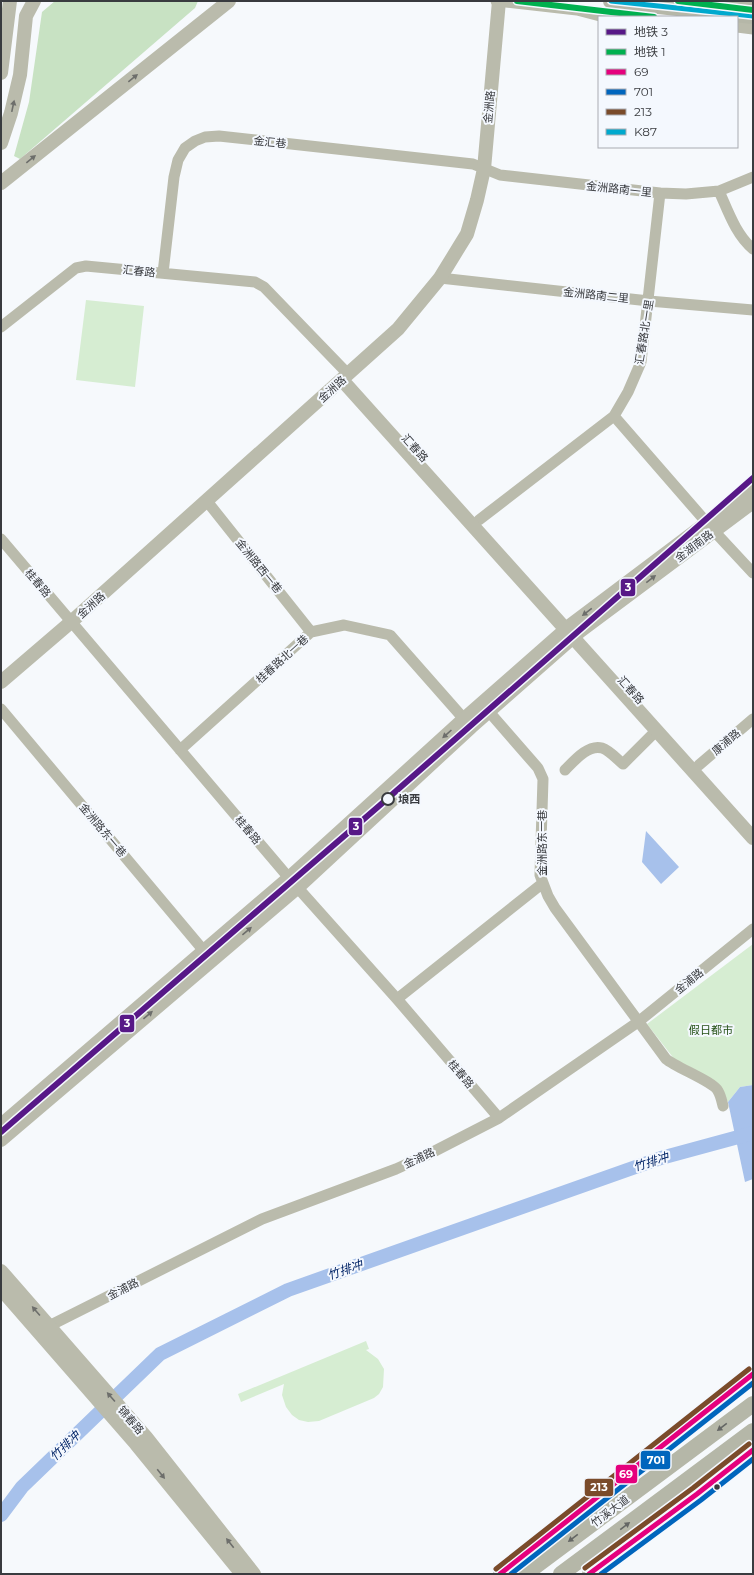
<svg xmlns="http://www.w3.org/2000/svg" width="754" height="1575" font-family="Montserrat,'Noto Sans SC',sans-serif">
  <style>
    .green { fill: #d6edd2 }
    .forest { fill: #c8e2c3 }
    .water { fill: #a7c1eb }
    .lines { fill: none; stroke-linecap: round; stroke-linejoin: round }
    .river { stroke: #a7c1eb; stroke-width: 14 }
    .minor { stroke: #babbac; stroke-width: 11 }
    .major { stroke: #babbac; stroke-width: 14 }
    .highway { stroke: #b5b7a8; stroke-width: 16 }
    .bus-1-casing { stroke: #f4f8fe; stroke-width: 8 }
    .bus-2-casing { stroke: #f4f8fe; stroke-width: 8 }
    .bus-3-casing { stroke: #f4f8fe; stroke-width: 8 }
    .bus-4-casing { stroke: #f4f8fe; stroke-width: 8 }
    .bus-1 { stroke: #e5007d; stroke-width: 5 }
    .bus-2 { stroke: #0065bd; stroke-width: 5 }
    .bus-3 { stroke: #7a4b2a; stroke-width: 5 }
    .bus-4 { stroke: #00a9ce; stroke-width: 5 }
    .metro-1-casing { stroke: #f4f8fe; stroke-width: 9 }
    .metro-2-casing { stroke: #f4f8fe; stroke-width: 9 }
    .metro-1 { stroke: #571887; stroke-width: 6 }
    .metro-2 { stroke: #00b04f; stroke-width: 6 }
    .oneway { fill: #6d6e6b }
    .oneway2 { fill: #646664 }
    .stop-dot { fill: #f4f8fe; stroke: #393b3f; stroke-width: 2 }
    .bus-dot { fill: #393b3f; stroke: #f4f8fe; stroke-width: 1.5 }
    .labels { text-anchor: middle; stroke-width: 4; stroke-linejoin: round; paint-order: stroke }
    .street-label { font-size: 11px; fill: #393b3f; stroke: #f4f8fe }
    .stop-label { font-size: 11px; font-weight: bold; fill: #393b3f; stroke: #f4f8fe; text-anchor: start }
    .park-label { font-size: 11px; fill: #234f15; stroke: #f4f8fe }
    .water-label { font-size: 12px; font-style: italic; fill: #002366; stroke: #f4f8fe }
    .line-badge { stroke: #f4f8fe; stroke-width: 1.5 }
    .badge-label { font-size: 11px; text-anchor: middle; font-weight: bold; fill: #fff }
  </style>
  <rect width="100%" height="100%" fill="#f6f9fc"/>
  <path class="green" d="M86 300 144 306 135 387 76 380Z
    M753 944V1085L740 1087 728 1102 718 1083 675 1060 647 1024Z
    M366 1341 369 1349 366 1350 378 1359 384 1369 383 1387 379 1394 374 1398 319 1421 308 1422 299 1420 292 1415 286 1407 282 1395 284 1384 241 1402 238 1394Z"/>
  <path class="forest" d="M55 1H198L195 8 20 159 14 156 29 102 42 12Z"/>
  <path class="water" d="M646 831 679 867 661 884 642 862Z
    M753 1085V1179L745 1182 728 1102 740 1087Z"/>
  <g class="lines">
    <path class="river" d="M1 1515 22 1487 160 1354 288 1290 661 1158 753 1133"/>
    <path class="minor" d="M496 1 577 10 600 16 613 17
      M737 27 753 29
      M719 191C728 211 736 235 753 249
      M163 273 174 177 178 160 185 148 195 141 205 137 219 136 473 164 500 175 660 193 686 194 719 191 753 177
      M440 278 649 301 753 310
      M1 327 76 268 86 266 255 282 264 287 348 374
      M614 416 714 531 753 573
      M206 500 311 632
      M479 520 614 416 628 392 641 362 660 193
      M1 539 289 878 397 999 499 1118
      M484 706 538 768 543 779 540 875 548 896 555 908 666 1059C677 1068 714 1082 718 1091 721 1096 722 1102 723 1106
      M1 709 204 951
      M180 750 311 632 344 625 390 635 464 719
      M699 765 753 719
      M565 770C574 761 588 744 602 748 609 750 617 759 623 764L656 731
      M397 999 543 883
      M49 1326 262 1219 396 1169 429 1154 499 1118 638 1022 753 929"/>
    <path class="major" d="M1 73 10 1
      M1 143 11 113 20 75 26 16 34 1
      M1 183 229 1
      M342 380 753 838
      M1 682 71 622 398 329 440 278 467 234 477 200 484 169 499 1
      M1 1125 289 878 464 719 572 624 753 488
      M1 1140 297 888 471 727 579 632 753 502
      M1 1271 146 1437 254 1574
      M1 1289 136 1444 242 1574
      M500 1574 753 1374
      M589 1574 697 1494 753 1450"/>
    <path class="highway" d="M611 1 753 16
      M718 1 753 5
      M525 1574 753 1404
      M561 1574 753 1431"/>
    <g class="bus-1-casing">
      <path id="bus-1" d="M500 1574 753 1374
        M589 1574 697 1494 753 1450"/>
    </g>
    <g class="bus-2-casing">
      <path id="bus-2" d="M511 1574 753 1383
        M601 1574 701 1500 753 1459"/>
    </g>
    <g class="bus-3-casing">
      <path id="bus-3" d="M585 1568 693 1488 749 1444
        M496 1569 749 1369"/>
    </g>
    <g class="bus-4-casing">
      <path id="bus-4" d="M611 1 753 16"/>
    </g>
    <use href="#bus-1" class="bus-1"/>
    <use href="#bus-2" class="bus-2"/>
    <use href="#bus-3" class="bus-3"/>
    <use href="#bus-4" class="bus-4"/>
    <g class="metro-1-casing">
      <path id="metro-1" d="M1 1132 379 806 753 478"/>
    </g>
    <g class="metro-2-casing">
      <path id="metro-2" d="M517 1 654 17
        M678 1 753 10"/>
    </g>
    <use href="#metro-1" class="metro-1"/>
    <use href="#metro-2" class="metro-2"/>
  </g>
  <defs><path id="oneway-solid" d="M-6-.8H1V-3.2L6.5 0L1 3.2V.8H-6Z"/></defs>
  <g class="oneway">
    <use href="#oneway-solid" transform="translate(133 78) rotate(-39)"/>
    <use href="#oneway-solid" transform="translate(13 106) rotate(-78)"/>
    <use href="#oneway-solid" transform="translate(31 159) rotate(-39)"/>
    <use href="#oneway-solid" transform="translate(651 579) rotate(-38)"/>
    <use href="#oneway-solid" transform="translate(587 612) rotate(143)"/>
    <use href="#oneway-solid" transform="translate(447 734) rotate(138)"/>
    <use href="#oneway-solid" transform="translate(247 931) rotate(-40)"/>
    <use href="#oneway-solid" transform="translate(148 1015) rotate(-40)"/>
    <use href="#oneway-solid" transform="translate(36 1311) rotate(-131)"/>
    <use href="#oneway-solid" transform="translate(111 1397) rotate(-131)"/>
    <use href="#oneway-solid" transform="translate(161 1474) rotate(51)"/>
    <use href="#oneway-solid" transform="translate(230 1543) rotate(-128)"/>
  </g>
  <g class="oneway2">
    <use href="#oneway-solid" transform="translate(722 1427) rotate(143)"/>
    <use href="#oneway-solid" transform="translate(625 1526) rotate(-37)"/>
    <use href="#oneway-solid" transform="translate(573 1538) rotate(143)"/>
  </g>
  <circle class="stop-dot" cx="388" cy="799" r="6"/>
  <circle class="bus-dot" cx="717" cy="1487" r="3.5"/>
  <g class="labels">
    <g class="street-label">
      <text transform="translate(489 107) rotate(-85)" y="4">金洲路</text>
      <text transform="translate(270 142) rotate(6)" y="4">金汇巷</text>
      <text transform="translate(619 189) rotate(6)" y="4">金洲路南一里</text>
      <text transform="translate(139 271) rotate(6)" y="4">汇春路</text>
      <text transform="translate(596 295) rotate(6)" y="4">金洲路南二里</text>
      <text transform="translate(644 332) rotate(-81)" y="4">汇春路北一里</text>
      <text transform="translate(332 389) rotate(-42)" y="4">金洲路</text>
      <text transform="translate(415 448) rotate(48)" y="4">汇春路</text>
      <text transform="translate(694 546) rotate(-37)" y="4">金湖南路</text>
      <text transform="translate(259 566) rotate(51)" y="4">金洲路西一巷</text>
      <text transform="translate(38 583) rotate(50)" y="4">桂春路</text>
      <text transform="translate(91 605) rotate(-42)" y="4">金洲路</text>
      <text transform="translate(282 659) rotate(-42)" y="4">桂春路北一巷</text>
      <text transform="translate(631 690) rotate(48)" y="4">汇春路</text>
      <text transform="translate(726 742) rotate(-40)" y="4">康浦路</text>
      <text transform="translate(103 830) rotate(50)" y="4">金洲路东一巷</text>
      <text transform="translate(248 830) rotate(50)" y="4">桂春路</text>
      <text transform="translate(542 843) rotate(-90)" y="4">金洲路东一巷</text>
      <text transform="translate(689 981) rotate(-39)" y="4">金浦路</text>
      <text transform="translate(461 1074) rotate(50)" y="4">桂春路</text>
      <text transform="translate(419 1158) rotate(-25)" y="4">金浦路</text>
      <text transform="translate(123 1289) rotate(-27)" y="4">金浦路</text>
      <text transform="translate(131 1420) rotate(49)" y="4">锦春路</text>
      <text transform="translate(610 1511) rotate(-37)" y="4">竹溪大道</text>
    </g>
    <g class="stop-label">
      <text x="398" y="803">埌西</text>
    </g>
    <g class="park-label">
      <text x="711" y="1034">假日都市</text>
    </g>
    <g class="water-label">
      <text transform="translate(651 1162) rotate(-18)" y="4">竹排冲</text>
      <text transform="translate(345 1270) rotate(-19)" y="4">竹排冲</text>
      <text transform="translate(65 1446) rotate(-44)" y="4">竹排冲</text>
    </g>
  </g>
  <g class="line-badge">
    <rect x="620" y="578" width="16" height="19" rx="4" fill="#571887"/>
    <rect x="348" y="817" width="15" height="19" rx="4" fill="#571887"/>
    <rect x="119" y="1014" width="16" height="19" rx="4" fill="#571887"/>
    <rect x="640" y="1450" width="31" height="20" rx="4" fill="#0065bd"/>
    <rect x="615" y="1464" width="23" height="20" rx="4" fill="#e5007d"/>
    <rect x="584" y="1478" width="30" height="19" rx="4" fill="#7a4b2a"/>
  </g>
  <g class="badge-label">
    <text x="628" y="591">3</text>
    <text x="356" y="830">3</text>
    <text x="127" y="1027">3</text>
    <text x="656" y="1464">701</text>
    <text x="626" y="1478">69</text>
    <text x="599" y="1491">213</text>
  </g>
  <rect width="754" height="1575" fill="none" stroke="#393b3f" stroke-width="4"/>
  <rect x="598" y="16" width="140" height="132" fill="#f4f8fe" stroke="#a9acb2"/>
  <rect x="606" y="29" width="20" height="6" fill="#571887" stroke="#a9acb2"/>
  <text x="634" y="36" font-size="12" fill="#393b3f">地铁 3</text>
  <rect x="606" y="49" width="20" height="6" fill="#00b04f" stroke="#a9acb2"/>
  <text x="634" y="56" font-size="12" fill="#393b3f">地铁 1</text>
  <rect x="606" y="69" width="20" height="6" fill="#e5007d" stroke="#a9acb2"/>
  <text x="634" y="76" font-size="12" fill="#393b3f">69</text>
  <rect x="606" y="89" width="20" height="6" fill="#0065bd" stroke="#a9acb2"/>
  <text x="634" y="96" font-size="12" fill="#393b3f">701</text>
  <rect x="606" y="109" width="20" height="6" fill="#7a4b2a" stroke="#a9acb2"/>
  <text x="634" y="116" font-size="12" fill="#393b3f">213</text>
  <rect x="606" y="129" width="20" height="6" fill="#00a9ce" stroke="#a9acb2"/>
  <text x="634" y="136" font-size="12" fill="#393b3f">K87</text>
</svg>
